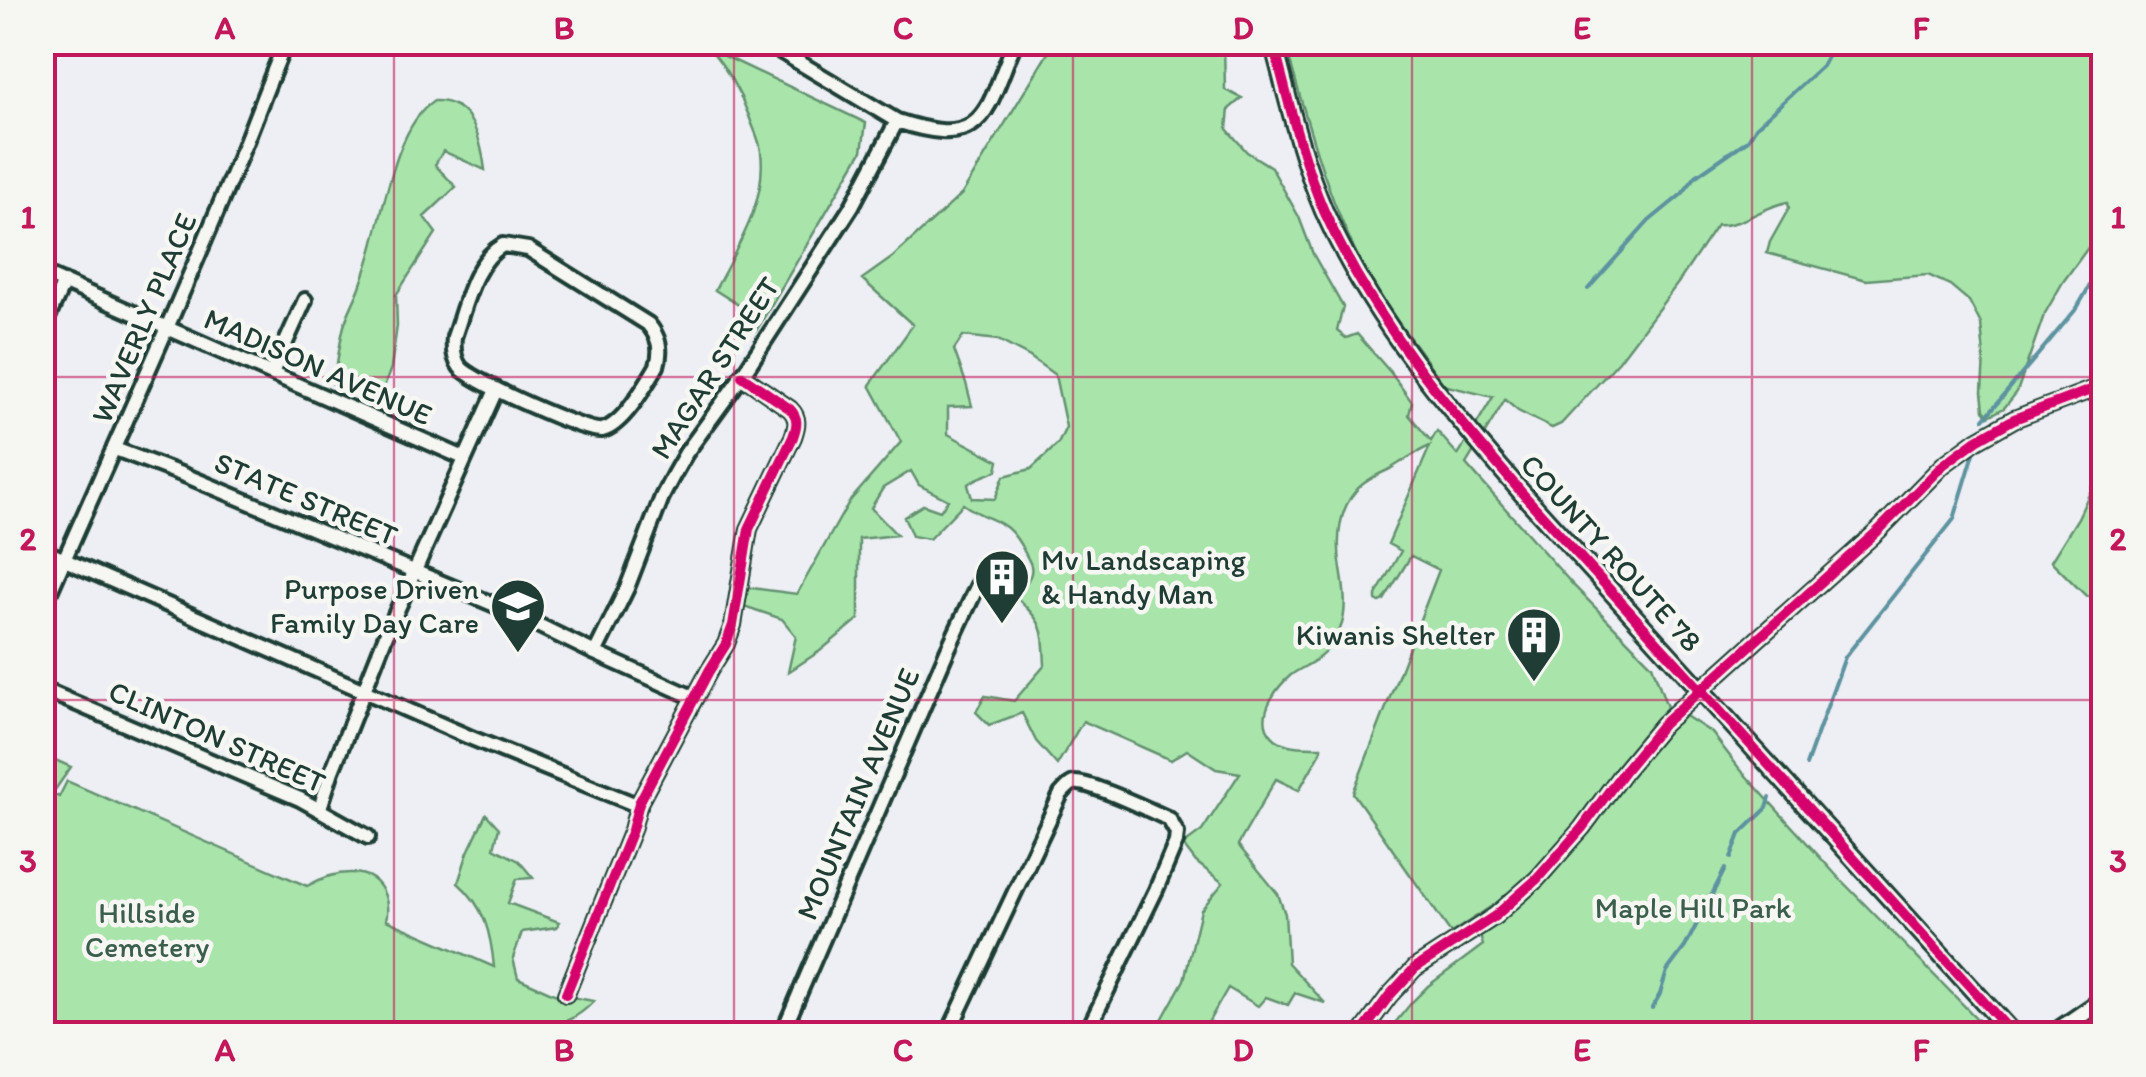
<svg xmlns="http://www.w3.org/2000/svg" width="2146" height="1077" font-family="Itim,sans-serif">
  <style>
    .green { fill: #a9e5ab; stroke: #649170; stroke-width: 2.5; fill-rule: evenodd }
    .lines { fill: none; stroke-linecap: round; stroke-linejoin: round }
    .stream { stroke: #5d929f; stroke-width: 4 }
    .minor-casing { stroke: #1f3d34; stroke-width: 20 }
    .tertiary-casing { stroke: #1f3d34; stroke-width: 22 }
    .minor { stroke: #f6f6f2; stroke-width: 12 }
    .tertiary { stroke: #f6f6f2; stroke-width: 15 }
    .cycleway-casing { stroke: #f6f6f2; stroke-width: 16 }
    .cycleway { stroke: #d6006c; stroke-width: 10 }
    .grid { fill: none; stroke: #c2185b; stroke-width: 2.5; stroke-opacity: 0.55 }
    .labels { text-anchor: middle; stroke-width: 9; stroke-linejoin: round; paint-order: stroke }
    .street-label { font-size: 30px; fill: #1f3d34; stroke: #f6f6f2 }
    .poi-label { font-size: 30px; fill: #1f3d34; stroke: #f6f6f2; text-anchor: end }
    .park-label { font-size: 30px; fill: #3b5f4c; stroke: #f6f6f2 }
    .neatline { fill: none; stroke: #c2185b; stroke-width: 4 }
    .grid-label { font-size: 32px; text-anchor: middle; font-weight: bold; fill: #c2185b }
  </style>
  <rect width="100%" height="100%" fill="#edeff4"/>
  <filter id="ink" filterUnits="userSpaceOnUse"><feTurbulence type="fractalNoise" baseFrequency=".01" numOctaves="2"/><feDisplacementMap in="SourceGraphic" scale="20" xChannelSelector="R" yChannelSelector="G"/><feConvolveMatrix kernelMatrix="1 2 1 2 8 2 1 2 1" color-interpolation-filters="sRGB"/></filter>
  <g filter="url(#ink)">
    <path class="green" d="M1054 43H1224L1225 90 1242 98 1229 109 1227 129 1247 152 1271 167 1299 217 1313 254 1343 307 1337 331 1346 338 1357 334 1391 373 1412 402 1409 415 1431 441 1437 431 1458 455 1493 397 1443 385C1420 347 1389 316 1368 276 1327 201 1308 124 1285 43H2103V227L2063 282 2044 315 2017 392 2004 408 1989 416 1984 410 1982 392 1984 356 1981 324 1969 301 1950 285 1928 275 1866 280 1767 253 1770 242 1789 208 1788 202C1763 206 1742 227 1717 225L1678 283 1619 361 1561 424 1552 428 1518 411 1505 400 1466 464 1573 585 1652 665 1667 707 1555 851 1501 900 1451 933 1353 793 1439 570 1411 556 1384 600 1380 602 1376 600V595L1401 551 1388 544 1430 446C1416 452 1403 461 1390 469 1381 473 1371 478 1363 484 1338 504 1336 540 1341 569 1344 587 1348 611 1340 629 1335 640 1327 652 1317 659 1309 665 1299 669 1291 675 1277 687 1260 710 1267 728 1276 749 1302 747 1321 747V752L1299 790 1276 779 1238 845 1278 894 1285 914 1288 963 1325 1003 1295 993 1288 1005 1266 997 1258 1006 1228 988 1209 1021 1230 1034H1172L1159 1025 1184 980 1201 910 1223 883 1196 862 1183 845 1202 831 1240 773 1216 769 1187 750 1171 760 1083 721 1057 765 1036 741 1022 713 989 725 976 712 985 696 1014 701 1045 665C1043 625 1044 625 1015 596 1020 590 1027 583 1030 576 1034 567 1029 561 1025 553 1006 515 993 525 963 504L929 539 912 536 904 517 923 505 940 511 948 500 919 485 911 471 883 488 871 508 897 535 859 539V619L820 651 788 672 796 636 782 619 744 606V587L797 594 849 502 901 442 870 385 913 325 862 279 893 257 962 194ZM963 336 998 340 1030 357 1055 375 1066 427 1058 444 1031 469 1004 476 995 499 972 498 968 485C977 476 986 477 997 470L999 461 948 434V407L972 406 966 383 954 350Z
      M710 49 866 123 862 151 756 331 725 328 739 322 740 306 715 290C737 247 767 203 761 152 760 140 753 128 749 116 739 90 728 70 710 49Z
      M434 101C472 100 481 139 485 170L443 151 435 165 456 187 424 217 436 233 396 295 397 326 391 368 378 403 333 384C337 366 339 348 343 330 346 315 355 301 360 287 366 270 372 252 376 234 386 197 399 123 434 101Z
      M2103 464V602L2086 596 2051 561 2078 518Z
      M1681 713 1712 733 1739 768 1837 876 1980 1022 1979 1034H1386L1412 1002 1428 986 1483 945 1480 936 1547 881 1597 822 1622 786Z
      M42 754 71 767 52 794 59 797 67 781 307 886C331 872 373 862 385 896 388 905 388 912 386 920L494 967C491 935 485 906 458 883L468 852 486 814 499 828 494 848 519 861 533 878 517 879 508 903 559 922 557 927 522 932 513 958 518 978 554 994 594 1001C578 1018 564 1024 540 1026L537 1034H43Z"/>
    <g class="lines">
      <path class="stream" d="M1588 289 1649 221 1682 194 1696 176 1748 140 1756 127 1822 66 1835 42
        M1984 419 2077 308 2104 261
        M1806 765 1845 657 1954 519 1975 450
        M1731 858 1740 834 1767 808 1770 798
        M1652 1008 1660 994 1667 971 1685 947 1725 869"/>
      <g class="minor-casing">
        <path id="minor" d="M765 42 897 121C987 151 985 112 1015 42
          M503 245 528 249 648 324C659 337 662 349 657 366 647 383 623 426 602 430 586 433 471 381 460 367 454 359 453 347 454 337 465 307 473 262 503 245Z
          M42 273 464 458
          M42 331 64 282
          M272 373 305 300
          M115 449 189 477 507 610 595 653 695 698
          M42 550 469 737 639 806
          M42 610C108 459 178 309 240 156 256 118 269 80 286 42
          M595 653 627 588 662 497 674 474 686 453 742 376 852 206 897 121
          M42 689 300 799 368 837
          M320 808 332 771 386 635 496 390
          M566 994 632 830 639 803 709 671 726 644 733 625 749 529 793 437C797 426 799 418 790 409L742 376
          M782 1034 947 651 983 574
          M948 1034 1061 794C1065 790 1069 784 1074 783 1086 780 1154 812 1169 819L1177 833 1176 842 1156 890 1086 1034
          M1361 1034 1389 996 1415 968 1495 916 1537 879 1582 828 1624 771 1663 724 1879 530 1943 465 1977 440 2014 419 2104 385"/>
      </g>
      <g class="tertiary-casing">
        <path id="tertiary" d="M1273 42C1288 99 1301 157 1324 211 1372 319 1446 405 1522 493L2013 1034
          M2053 1034 2104 999"/>
      </g>
      <use href="#minor" class="minor"/>
      <use href="#tertiary" class="tertiary"/>
      <g class="cycleway-casing">
        <path id="cycleway" d="M1273 42C1288 99 1301 157 1324 211 1372 319 1446 405 1522 493L2013 1034
          M566 994 632 830 639 803 709 671 726 644 733 625 749 529 793 437C797 426 799 418 790 409L742 376
          M1361 1034 1389 996 1415 968 1495 916 1537 879 1582 828 1624 771 1663 724 1879 530 1943 465 1977 440 2014 419 2104 385"/>
      </g>
      <use href="#cycleway" class="cycleway"/>
    </g>
  </g>
  <path class="grid" d="M394 42V1034M734 42V1034M1073 42V1034M1412 42V1034M1752 42V1034M42 377H2104M42 700H2104"/>
  <defs>
    <g id="building-pin" transform="scale(2.875)"><path d="M0 17L-7.5 6A9.5 9.5 0 1 1 7.5 6Z" fill="#1f3d34" stroke="#f6f6f2"/><path d="M-4-6H4V6H1V3H-1V6H-4ZM-2.5-4.3h1.7v1.8h-1.7ZM.8-4.3h1.7v1.8H.8ZM-2.5-1h1.7V.8h-1.7ZM.8-1h1.7V.8H.8Z" fill="#fff"/></g>
    <g id="school-pin" transform="scale(2.875)"><path d="M0 17L-7.5 6A9.5 9.5 0 1 1 7.5 6Z" fill="#1f3d34" stroke="#f6f6f2"/><path d="M0-5L7-2L0 1L-7-2ZM-4 1L0 2.5L4 1V4Q0 6-4 4Z" fill="#fff"/></g>
  </defs>
  <g fill-rule="evenodd">
    <use href="#building-pin" x="1002" y="577"/>
    <use href="#school-pin" x="518" y="606"/>
    <use href="#building-pin" x="1534" y="635"/>
  </g>
  <g class="labels">
    <g class="street-label">
      <text transform="translate(144 318) rotate(-67)" y="10">WAVERLY PLACE</text>
      <text transform="translate(318 367) rotate(24)" y="10">MADISON AVENUE</text>
      <text transform="translate(715 368) rotate(-57)" y="10">MAGAR STREET</text>
      <text transform="translate(306 499) rotate(23)" y="10">STATE STREET</text>
      <text transform="translate(1611 553) rotate(48)" y="10">COUNTY ROUTE 78</text>
      <text transform="translate(217 737) rotate(24)" y="10">CLINTON STREET</text>
      <text transform="translate(858 794) rotate(-67)" y="10">MOUNTAIN AVENUE</text>
    </g>
    <g class="poi-label">
      <text x="1041" y="570" text-anchor="start">Mv Landscaping<tspan x="1041" dy="34">&amp; Handy Man</tspan></text>
      <text x="479" y="599">Purpose Driven<tspan x="479" dy="34">Family Day Care</tspan></text>
      <text x="1495" y="645">Kiwanis Shelter</text>
    </g>
    <g class="park-label">
      <text x="1693" y="918">Maple Hill Park</text>
      <text x="147" y="923">Hillside<tspan x="147" dy="34">Cemetery</tspan></text>
    </g>
  </g>
  <rect width="2146" height="1077" fill="none" stroke="#f6f6f2" stroke-width="110"/>
  <rect x="55" y="55" width="2036" height="967" class="neatline"/>
  <g class="grid-label">
    <text x="225" y="39">A</text>
    <text x="564" y="39">B</text>
    <text x="903" y="39">C</text>
    <text x="1243" y="39">D</text>
    <text x="1582" y="39">E</text>
    <text x="1921" y="39">F</text>
    <text x="28" y="228">1</text>
    <text x="2118" y="228">1</text>
    <text x="28" y="550">2</text>
    <text x="2118" y="550">2</text>
    <text x="28" y="872">3</text>
    <text x="2118" y="872">3</text>
    <text x="225" y="1061">A</text>
    <text x="564" y="1061">B</text>
    <text x="903" y="1061">C</text>
    <text x="1243" y="1061">D</text>
    <text x="1582" y="1061">E</text>
    <text x="1921" y="1061">F</text>
  </g>
</svg>
